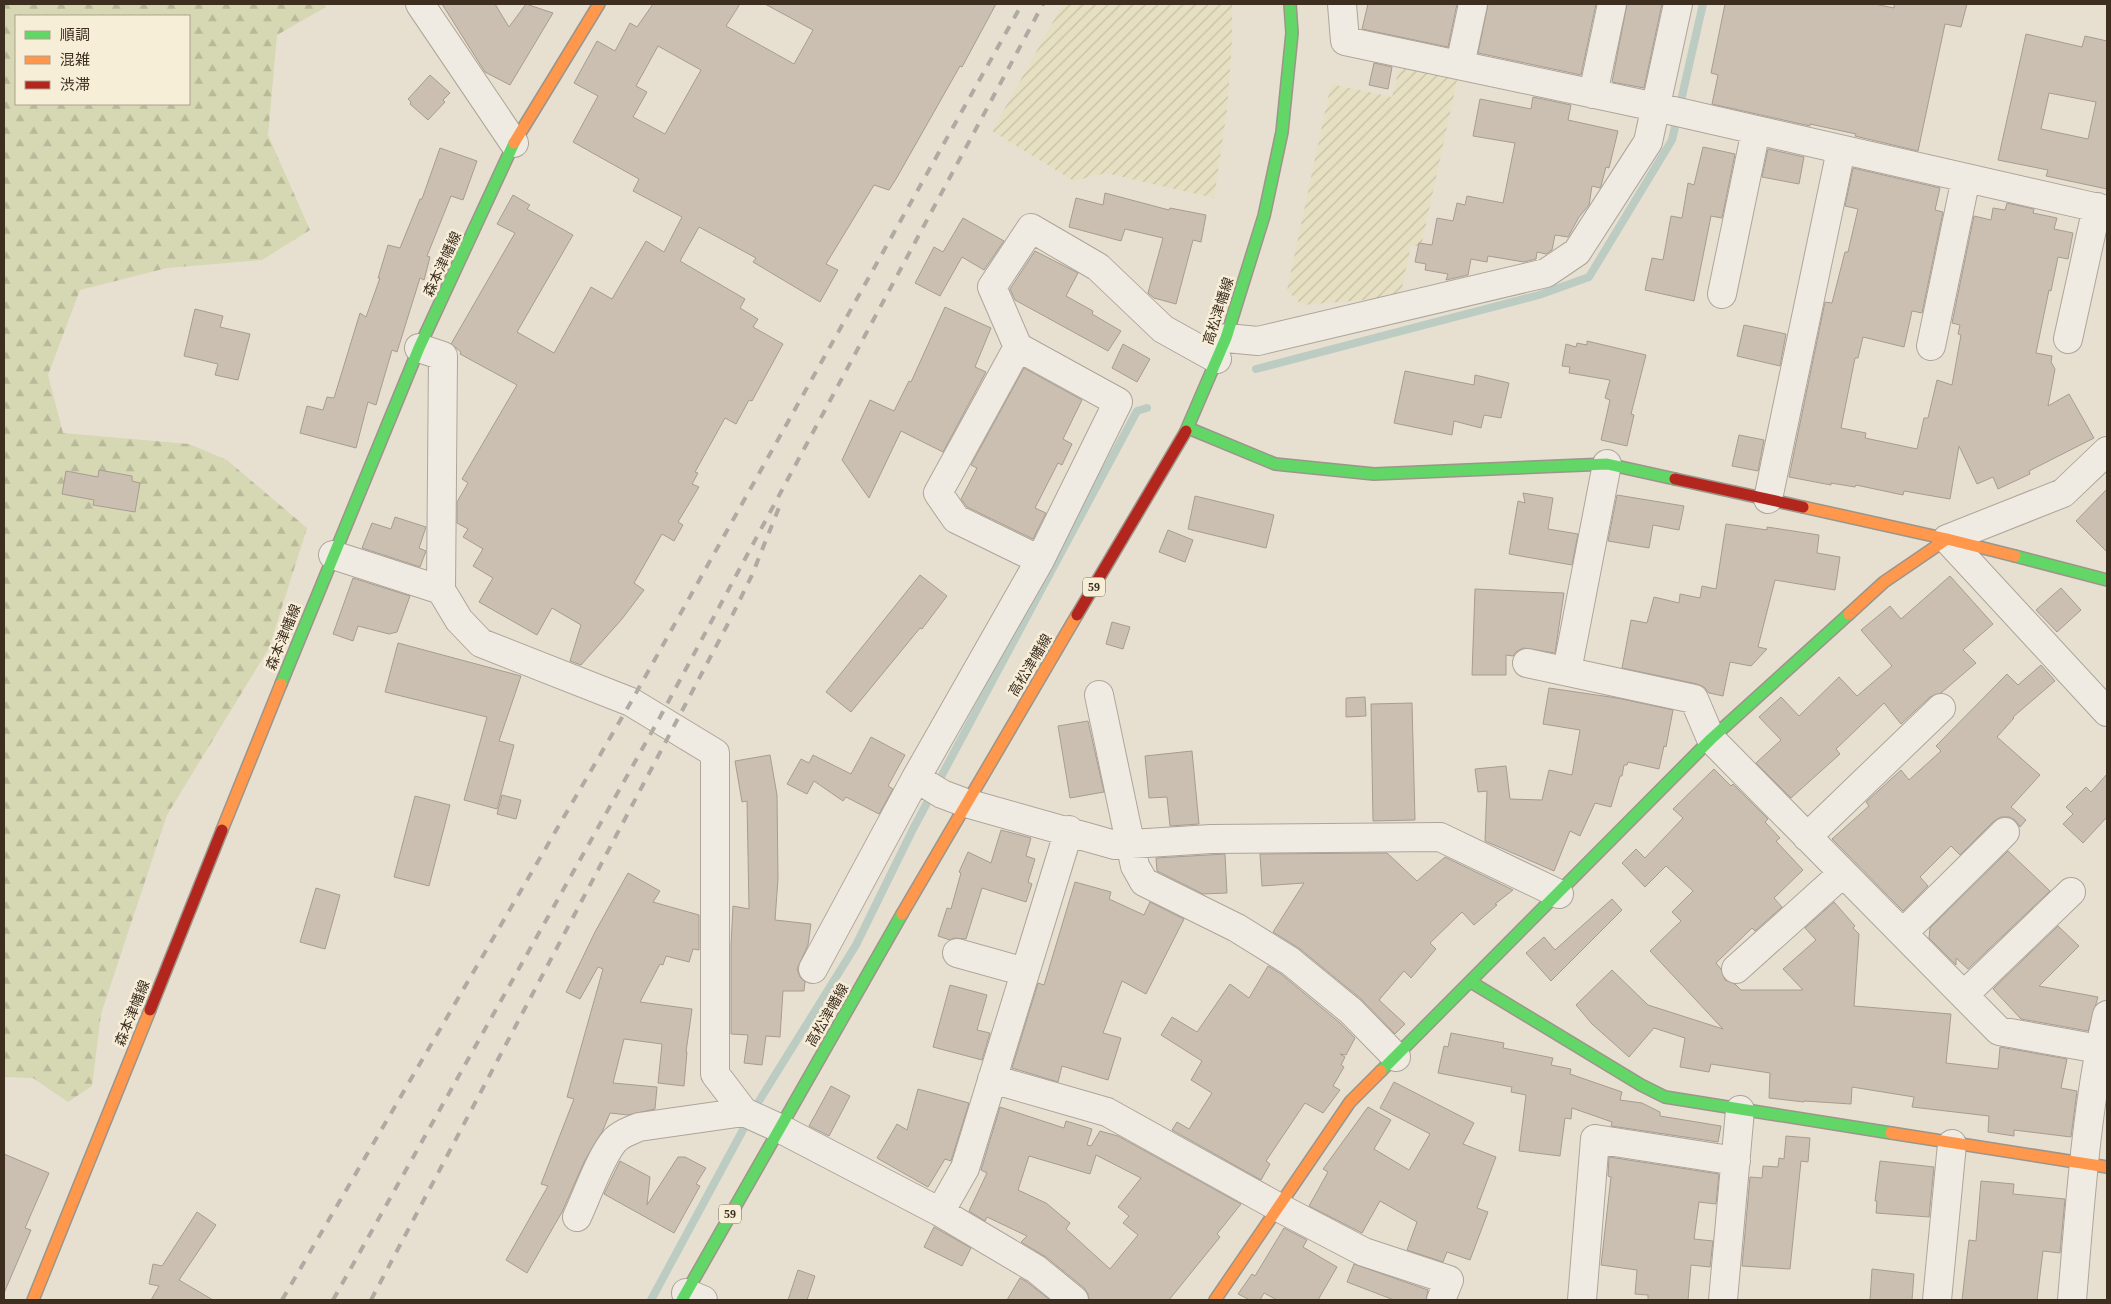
<svg xmlns="http://www.w3.org/2000/svg" width="2111" height="1304" font-family="'Times New Roman','Noto Sans JP',serif">
  <style>
    .farmland { fill: url(#farmland-furrows) }
    .forest { fill: url(#forest-firs); fill-rule: evenodd }
    .lines { fill: none; stroke-linecap: round; stroke-linejoin: round }
    .stream { stroke: #bcccc2; stroke-width: 8 }
    .building { fill: #cbbfb2; stroke: #a89c90; fill-rule: evenodd }
    .street-casing { stroke: #ada599; stroke-width: 30 }
    .fast-casing { stroke: #9c958a; stroke-width: 14 }
    .slow-casing { stroke: #9c958a; stroke-width: 14 }
    .jam-casing { stroke: #9c958a; stroke-width: 14 }
    .street { stroke: #efebe3; stroke-width: 28 }
    .fast { stroke: #63d668; stroke-width: 11 }
    .slow { stroke: #ff974d; stroke-width: 11 }
    .jam { stroke: #b3261e; stroke-width: 11 }
    .rail { stroke: #afaaa2; stroke-width: 4; stroke-dasharray: 9 9; stroke-linecap: butt }
    .labels { text-anchor: middle; stroke-width: 5; stroke-linejoin: round; paint-order: stroke }
    .shield { fill: #f7eed8; stroke: #756857; stroke-width: 1 }
    .shield-label { font-size: 12px; font-weight: bold; fill: #3d2e20 }
    .street-label { font-size: 14px; fill: #3d2e20; stroke: #f7eed8 }
  </style>
  <defs>
    <pattern id="farmland-furrows" width="10" height="10" patternUnits="userSpaceOnUse" patternTransform="scale(1.25)"><rect width="10" height="10" fill="#e6dfc2"/><path d="M-1 1l2-2M0 10L10 0M9 11l2-2" fill="none" stroke="#c6c0a6"/></pattern>
    <pattern id="forest-firs" width="22" height="20" patternUnits="userSpaceOnUse" patternTransform="scale(1.25)"><rect width="22" height="20" fill="#d6d7b3"/><path d="M5 1l3.5 6h-7zM16 11l3.5 6h-7z" fill="#b9b99a"/></pattern>
  </defs>
  <rect width="100%" height="100%" fill="#e7e0d1"/>
  <path class="farmland" d="M1063 4H1232V42L1227 110 1214 198 1105 173 1074 181 992 131Z
    M1400 64 1458 76 1421 247 1411 245 1400 297 1302 305 1287 290 1331 84 1392 97Z"/>
  <path class="forest" d="M4 4H324L326 7 277 35 268 135 310 230 262 260 167 268 80 290 48 375 63 433 189 444 227 460 307 528 269 648 167 815 101 1014 92 1086 68 1102 33 1078 4 1077ZM16 16H189V104H16Z"/>
  <g class="lines">
    <path class="stream" d="M1256 369 1539 295 1589 277 1672 140 1703 4
      M759 1101 856 945 913 829 1137 411 1147 408
      M651 1300 744 1128"/>
  </g>
  <path class="building" d="M442 4H495L509 27 526 4 553 13 510 85 485 72Z
    M653 4H740L726 26 794 64 813 30 765 4H996L962 67 960 66 896 179 889 190 874 185 826 264 838 270 820 302 753 262 756 258 699 227 680 261 745 299 740 308 758 319 753 327 783 344 752 401 749 400 736 424 725 418 695 472 698 473 692 484 699 487 678 522 683 525 674 541 662 534 634 583 644 590 622 619 581 665 570 661 581 625 552 608 537 635 479 602 493 578 473 566 483 549 463 537 468 529 457 523V502L468 483 462 479 517 385 460 354 461 352 451 344 515 233 497 224 513 195 530 205 527 209 573 235 517 332 554 353 591 287 612 299 646 241 664 252 682 217 633 191 639 179 573 142 598 96 574 83 597 41 615 51 630 23 637 27ZM658 46 701 70 665 134 633 117 647 92 636 86Z
    M1368 4H1457L1448 47 1362 29Z
    M1488 4H1596L1581 75 1478 53Z
    M1627 4H1662L1644 88 1612 82Z
    M1725 4H1875L1894 8V4H1967L1961 27 1945 24 1918 151 1855 136 1856 134 1810 124V126L1712 104 1718 75 1711 73Z
    M2026 34 2082 47 2085 36 2107 41V189L2046 176 2048 170 1998 160ZM2049 93 2096 102 2088 139 2041 129Z
    M1374 63 1392 67 1388 89 1369 85Z
    M430 75 450 93 443 100 445 102 428 120 410 104 411 102 408 99Z
    M1533 97 1571 105 1568 120 1618 131 1609 168 1606 167 1601 186 1600 188 1592 186 1589 205 1579 217 1568 237 1555 235 1552 250 1546 254 1537 252 1536 259 1524 262 1488 256 1487 262 1471 259 1468 275 1446 280 1448 274 1425 270 1426 264 1415 262 1419 243 1432 245 1437 218 1453 221 1457 203 1465 205 1467 196 1503 203 1515 143 1473 136 1480 99 1531 109Z
    M1703 147 1735 154 1722 218 1711 216 1694 301 1645 290 1652 258 1663 260 1671 216 1682 218 1688 183 1694 185Z
    M440 148 477 161 463 200 451 196 427 256 430 257 424 280 420 278 397 352 392 350 376 405 368 402 356 448 300 433 307 406 323 410 327 397 334 398 360 313 366 317 380 278H378L388 245 400 248 420 199H422Z
    M1768 149 1804 157 1799 184 1762 177Z
    M1853 168 1940 188 1935 210 1943 212 1922 313 1912 311 1904 347 1863 337 1858 358H1855L1841 428 1866 433 1865 438 1917 449 1924 418H1928L1937 380 1952 385 1961 335 1958 334 1960 325 1952 323 1974 216 1991 220 1993 208 2005 210 2007 203 2034 209 2033 213 2057 218 2054 229 2073 233 2068 259 2058 257 2051 291 2049 290 2036 353 2052 356 2051 362 2055 369 2048 406 2069 394 2094 438 2029 471 2030 474 1998 489 1993 477 1977 484 1959 446 1950 499 1904 491 1903 495 1856 485 1855 487 1831 483V485L1789 477 1825 302 1832 303 1845 252H1848L1858 209 1845 206Z
    M1105 193 1169 210 1170 208 1206 215 1201 242 1193 240 1176 304 1154 298 1148 293 1163 238 1125 229 1121 241 1069 227 1076 198 1103 205Z
    M963 218 1004 241 984 270 962 257 940 296 915 283 934 247 943 252Z
    M1035 251 1078 273 1066 296 1093 311 1092 314 1121 331 1108 351 1015 300 1010 289Z
    M945 307 991 328 975 367 986 372 943 452 901 431 869 498 842 460 870 400 894 411 909 381 911 382Z
    M195 309 223 316 220 327 250 334 238 380 215 375 218 364 184 356Z
    M1744 325 1786 334 1780 366 1737 356Z
    M1587 341 1646 355 1631 414 1634 415 1627 446 1601 440 1610 400 1605 398 1610 380 1569 373 1570 367 1562 366 1566 344 1576 347 1577 343 1587 345Z
    M1123 344 1150 359 1137 382 1112 368Z
    M1024 368 1082 400 1063 439 1072 444 1062 465 1058 463 1035 508 1046 513 1033 539 967 507 961 499 977 468 971 465Z
    M1405 371 1474 385 1475 375 1509 383 1501 418 1484 415 1481 428 1454 421 1452 435 1394 423Z
    M1739 435 1764 440 1758 471 1732 466Z
    M99 470 132 476V481L140 483 135 512 93 505 94 500 62 494 66 471 98 477Z
    M2107 489V552L2076 521Z
    M1523 493 1553 498 1548 529 1578 534 1572 565 1509 554 1518 501 1525 503Z
    M1617 495 1684 506 1679 530 1653 525 1649 548 1608 541Z
    M1195 496 1274 515 1266 548 1188 529Z
    M395 517 426 527 419 548 426 551 420 567 362 548 372 523 391 529Z
    M1726 524 1767 530V527L1819 535 1817 553 1840 557 1835 590 1775 580 1758 647 1767 649 1751 666 1730 662 1723 696 1709 693 1704 687 1697 684 1622 668 1631 620 1647 623 1654 597 1679 603 1680 594 1700 598 1702 586 1716 589Z
    M1168 530 1193 540 1185 562 1159 552Z
    M920 575 947 596 922 629 920 628 851 712 826 692Z
    M1950 576 1993 624 1963 650 1976 663 1941 693 1930 697 1901 724 1884 703 1836 749 1840 754 1791 798 1756 763 1781 740 1759 717 1781 697 1799 716 1839 677 1857 696 1892 666 1861 630 1890 606 1901 619Z
    M353 578 410 596 397 632 389 634 358 626 353 641 333 634Z
    M2061 588 2081 610 2057 632 2036 610Z
    M1475 589 1564 593 1555 653 1523 648 1516 652 1513 656 1506 655V675H1472Z
    M1112 622 1130 627 1123 649 1106 644Z
    M398 643 521 676 499 741 514 745 497 809 464 800 487 717 385 692Z
    M2041 665 2055 681 2013 717 2014 718 1997 737 2040 775 2011 807 2026 820 2020 827 2016 821 2010 817H2001L1994 821 1960 855 1951 846 1920 877 1928 886 1903 911 1832 839 1869 806 1866 802 1901 770 1909 780 1941 751 1936 746 2007 674 2018 685Z
    M1549 688 1617 698 1673 710 1666 747 1664 746 1659 769 1628 762 1627 765H1624L1622 776H1620L1611 807 1595 803 1580 836 1570 831 1554 871 1485 841 1487 791 1478 792 1475 769 1506 766 1510 799 1542 800 1549 770 1572 775 1580 730 1543 724Z
    M1365 697 1366 716 1346 717V698Z
    M1412 703 1415 820 1373 821 1371 704Z
    M1088 721 1104 792 1070 798 1058 726Z
    M871 737 905 755 888 786 893 789 879 814 846 797 843 801 814 781 807 794 787 784 801 759 809 763 813 755 851 774Z
    M1192 751 1199 824 1170 826 1167 797 1149 798 1145 756Z
    M770 755 777 795 778 879 775 920 811 924 808 945 797 969 800 977 805 982 804 991H783L780 1037 766 1036 762 1065 744 1063 748 1035 731 1034V945L733 906 749 909 747 801 742 802 735 761Z
    M1714 769 1731 786 1733 784 1768 819 1765 822 1780 838 1776 841 1803 870 1774 898 1782 907 1755 931 1752 928 1716 963 1721 969 1725 980 1735 984 1741 990H1803L1783 969 1816 940 1805 928 1834 902 1855 926 1853 928 1859 934 1854 1006 1951 1014 1946 1063 1998 1069 2000 1047 2067 1059 2061 1088 2077 1091 2071 1137 2014 1130V1136L1988 1132 1989 1116 1912 1107 1914 1097 1852 1087 1851 1104 1804 1101V1102L1769 1098 1770 1073 1711 1064 1709 1072 1680 1067 1685 1038 1654 1028 1629 1057 1592 1024 1576 1005 1612 970 1648 1005 1723 1029 1650 951 1681 921 1672 912 1693 891 1666 866 1645 887 1622 863 1636 849 1645 858 1683 818 1673 809Z
    M2107 774V817L2083 843 2063 824 2073 814 2066 807 2086 787 2091 792Z
    M502 795 521 800 516 819 497 814Z
    M415 796 450 805 429 886 394 877Z
    M1001 830 1031 838 1026 856 1035 859 1028 882 1032 884 1026 902 982 888 966 939 954 938 950 940 938 936 947 908 951 909 961 873 959 872 968 852 991 863Z
    M2008 851 2050 891 1968 969 1956 958V965L1929 938 1930 928Z
    M1387 853 1417 881 1445 857 1513 890 1495 904 1497 905 1474 925 1462 912 1430 943 1436 949 1411 978 1404 971 1379 1000 1405 1024 1395 1034 1361 999 1300 949 1273 932 1304 883 1262 886 1260 854Z
    M1225 854 1227 893 1203 894 1157 871 1156 858Z
    M628 873 660 891 653 902 699 915V950L693 949 689 962 666 956 663 965 660 964 640 1002 692 1009 686 1052H687L684 1086 658 1083 662 1044 624 1039 613 1083 657 1087 655 1109 628 1115 610 1113 603 1130 585 1160 562 1212 527 1273 506 1260 548 1186 541 1184 574 1099 567 1097 603 969 598 967 580 999 566 992 595 932Z
    M1075 882 1111 892 1109 899 1144 915 1150 902 1184 919 1146 994 1122 981 1103 1033 1121 1038 1108 1080 1062 1066 1058 1082 1012 1068 1038 983 1044 985Z
    M316 888 340 895 325 949 300 942Z
    M1612 899 1622 910 1551 981 1526 953 1544 937 1555 950Z
    M2058 926 2079 946 2039 986 2098 997 2088 1031 2021 1019 1993 989Z
    M1268 966 1281 974 1340 1023 1355 1038 1346 1055 1340 1054 1345 1057 1341 1065 1344 1067 1333 1086 1340 1090 1323 1113 1305 1103 1266 1161 1270 1164 1261 1180 1172 1130 1177 1122 1189 1129 1212 1093 1191 1080 1202 1061 1161 1035 1172 1017 1197 1032 1230 984 1249 998Z
    M950 985 987 995 977 1030 990 1033 982 1060 933 1047Z
    M1451 1033 1504 1043 1503 1048 1553 1058 1551 1065 1571 1069 1570 1074 1622 1092 1620 1100 1642 1103 1660 1112V1116L1721 1126 1718 1142 1611 1126 1612 1122 1572 1108 1571 1119 1565 1118 1560 1156 1519 1151 1526 1095 1511 1092 1512 1087 1438 1073 1444 1046 1448 1047Z
    M1394 1082 1474 1123 1463 1144 1496 1157 1477 1208 1488 1212 1470 1260 1447 1252 1443 1262 1407 1250 1417 1222 1380 1201 1362 1233 1309 1206 1328 1172 1323 1169 1368 1107 1391 1120 1374 1149 1409 1170 1430 1134 1380 1108Z
    M831 1086 850 1096 829 1136 809 1126Z
    M918 1089 969 1103 951 1161 945 1159 928 1187 877 1158 897 1124 907 1130Z
    M1000 1107 1064 1128 1066 1121 1092 1129 1087 1145 1091 1146 1100 1131 1118 1136 1241 1204 1217 1234 1220 1237 1169 1300H1089L1088 1294 1084 1288 1046 1257 1021 1242 1027 1236 987 1217 985 1221 969 1211 987 1173 981 1170ZM1096 1155 1141 1178 1118 1207 1129 1216 1123 1223 1138 1235 1110 1269 1066 1229 1070 1223 1046 1203 1018 1190 1029 1156 1090 1174Z
    M1786 1136 1810 1138 1808 1162 1801 1161 1790 1269 1742 1266 1750 1177 1762 1178 1763 1166 1778 1167 1779 1158 1784 1159Z
    M4 1154 49 1173 25 1228 31 1230 4 1293Z
    M678 1157H685L706 1168 696 1184 700 1186 674 1233 604 1194 620 1161 650 1177 647 1205Z
    M1609 1157 1719 1174 1716 1204 1699 1202 1694 1239 1713 1241 1710 1267 1691 1265 1688 1300H1648V1295L1635 1294 1637 1270 1601 1265 1611 1177 1608 1176Z
    M1880 1161 1934 1167 1929 1217 1876 1213 1877 1201H1875Z
    M1981 1181 2014 1184 2013 1194 2065 1199 2060 1253 2043 1251 2037 1300H1962L1969 1240 1976 1241Z
    M197 1212 216 1225 179 1280 213 1300H151L159 1286 149 1284 153 1264 162 1266Z
    M934 1227 971 1248 962 1266 924 1247Z
    M1284 1228 1307 1240 1303 1247 1337 1267 1318 1300H1277L1264 1293 1260 1300H1250L1238 1294 1252 1274 1255 1276Z
    M1354 1264 1428 1290 1426 1300H1394L1347 1282Z
    M1872 1269 1914 1274 1912 1300H1870Z
    M798 1270 815 1276 807 1300H788Z
    M1020 1278 1027 1282 1050 1300H1007Z"/>
  <g class="lines">
    <g class="street-casing">
      <path id="street" d="M420 4 514 143
        M1342 4 1345 41 1656 107 2107 210
        M1460 65 1473 4
        M1593 94 1612 4
        M1722 294 1756 130
        M1226 338 1258 341 1546 273 1577 252 1648 142 1678 4
        M2068 339 2097 207
        M1931 346 1966 178
        M419 348 443 356 441 590 459 620 481 643 631 702 715 753V1074L744 1112 779 1128 940 1212 1036 1269 1074 1300
        M2107 451 2063 493 1947 539 2107 712
        M1768 499 1841 150
        M333 555 441 590
        M1040 560 956 519 938 493 1018 347 992 287 1031 228 1098 267 1163 329 1217 359
        M1527 663 1694 699 1711 739 1999 1031 2099 1049
        M1567 671 1607 464
        M1099 695 1135 866 1144 882 1237 928 1290 961 1351 1011 1396 1057
        M916 778 942 794 966 803 1115 845 1211 839 1440 837 1559 894
        M1807 837 1941 708
        M1903 933 2005 832
        M957 953 1025 972
        M813 969 916 778 1040 560 1118 402 1018 347
        M1736 969 1843 873
        M1964 995 2071 892
        M992 1079 1107 1112 1278 1207 1364 1252 1449 1280 1441 1300
        M940 1212 965 1168 1069 830
        M577 1217C587 1196 600 1157 615 1140 622 1133 630 1131 639 1127L744 1112
        M686 1293 703 1300
        M1582 1300 1595 1139 1736 1161
        M1723 1300 1740 1110
        M1937 1300 1952 1144
        M2072 1300C2080 1205 2086 1108 2107 1015"/>
    </g>
    <g class="fast-casing">
      <path id="fast" d="M1188 428 1275 464 1374 474 1607 464 1675 479
        M1186 431 1226 338 1264 216 1282 132 1292 33 1290 4
        M2015 556 2107 580
        M281 684 419 348 514 143
        M1471 982 1641 1085 1665 1097 1891 1133
        M1381 1071 1711 739 1849 614
        M682 1300 902 914"/>
    </g>
    <g class="slow-casing">
      <path id="slow" d="M514 143 599 4
        M1803 507 1947 539 2015 556
        M1849 614 1884 582 1947 539
        M222 830 281 684
        M902 914 1077 615
        M1891 1133 2107 1167
        M33 1300 150 1010
        M1215 1300 1350 1102 1381 1071"/>
    </g>
    <g class="jam-casing">
      <path id="jam" d="M1675 479 1803 507
        M1077 615 1186 431
        M150 1010 222 830"/>
    </g>
    <use href="#street" class="street"/>
    <use href="#fast" class="fast"/>
    <use href="#slow" class="slow"/>
    <use href="#jam" class="jam"/>
    <path class="rail" d="M282 1300 631 702 1022 4
      M333 1300 659 719 1043 4
      M371 1300 731 618 752 575 780 505"/>
  </g>
  <g class="labels">
    <g class="shield">
      <rect x="1083" y="577.5" width="22" height="19" rx="4"/>
      <rect x="719" y="1204.5" width="22" height="19" rx="4"/>
    </g>
    <g class="shield-label">
      <text x="1094" y="591">59</text>
      <text x="730" y="1218">59</text>
    </g>
    <g class="street-label">
      <text transform="translate(442 264) rotate(-65)" y="5">森本津幡線</text>
      <text transform="translate(1218 311) rotate(-72)" y="5">高松津幡線</text>
      <text transform="translate(283 637) rotate(-68)" y="5">森本津幡線</text>
      <text transform="translate(1030 665) rotate(-59)" y="5">高松津幡線</text>
      <text transform="translate(132 1013) rotate(-68)" y="5">森本津幡線</text>
      <text transform="translate(827 1015) rotate(-60)" y="5">高松津幡線</text>
    </g>
  </g>
  <rect width="2111" height="1304" fill="none" stroke="#3d2e20" stroke-width="10"/>
  <rect x="15" y="15" width="175" height="90" fill="#f7eed8" stroke="#ada18e"/>
  <rect x="25" y="31" width="25" height="8" fill="#63d668" stroke="#ada18e"/>
  <text x="60" y="40" font-size="15" fill="#3d2e20">順調</text>
  <rect x="25" y="56" width="25" height="8" fill="#ff974d" stroke="#ada18e"/>
  <text x="60" y="65" font-size="15" fill="#3d2e20">混雑</text>
  <rect x="25" y="81" width="25" height="8" fill="#b3261e" stroke="#ada18e"/>
  <text x="60" y="90" font-size="15" fill="#3d2e20">渋滞</text>
</svg>
